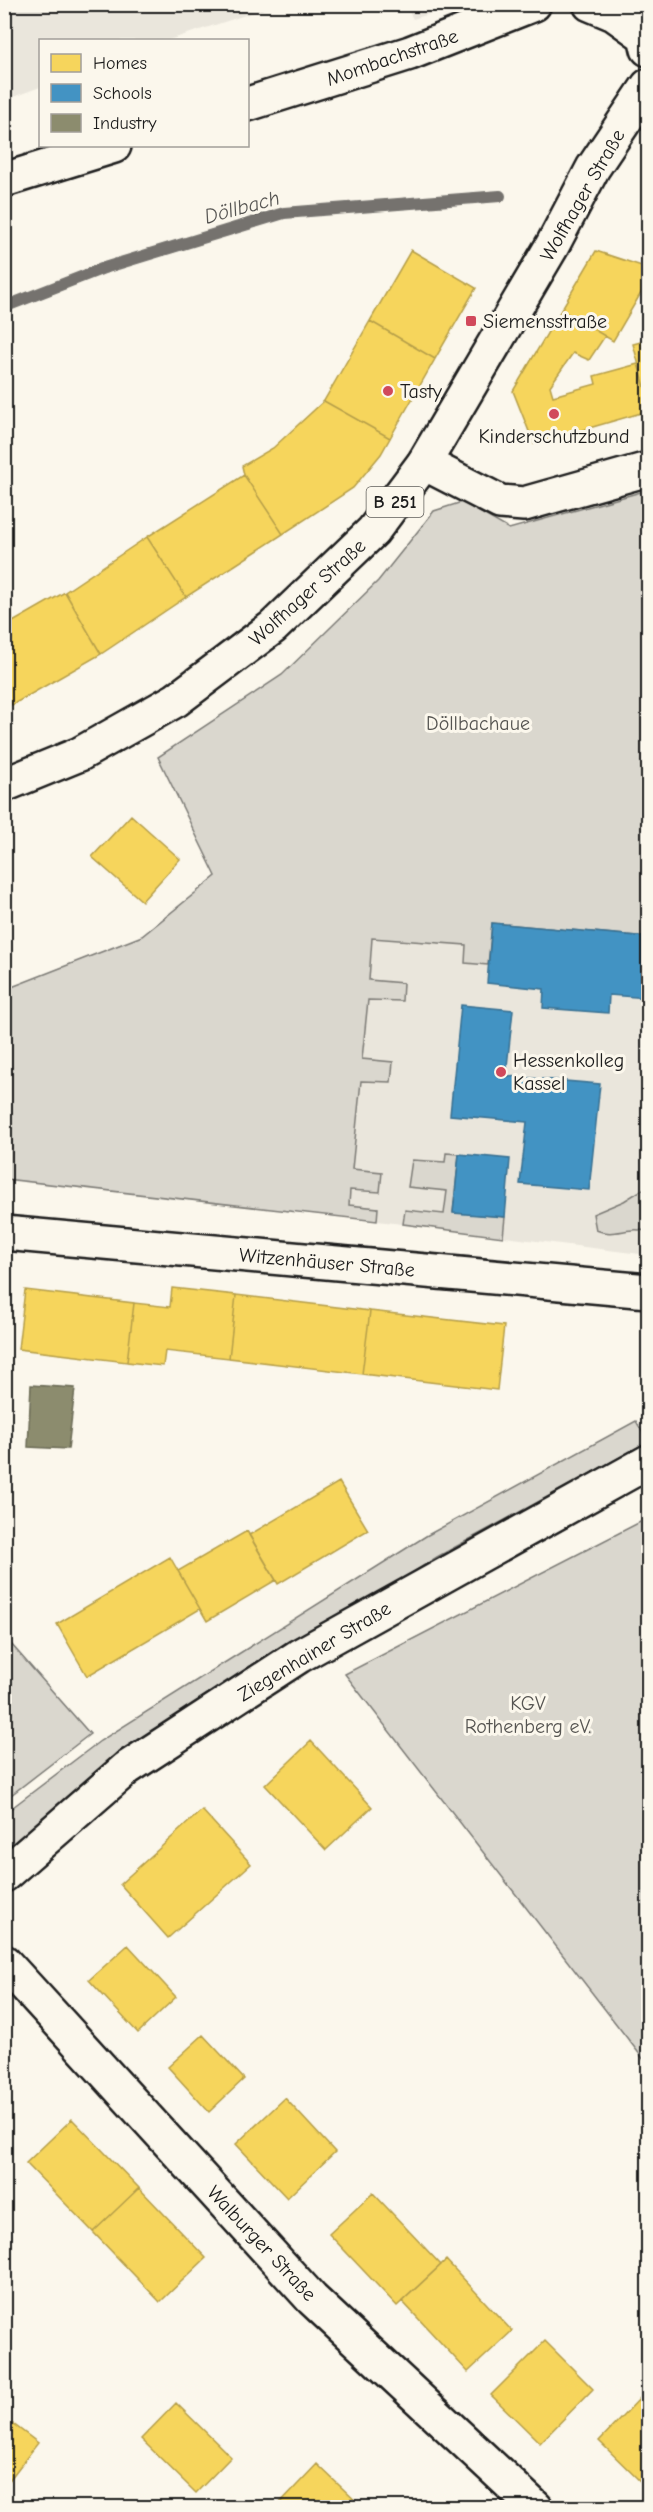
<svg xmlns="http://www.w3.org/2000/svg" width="653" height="2512" font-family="'Comic Neue',sans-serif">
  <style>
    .built { fill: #eae6dc }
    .green { fill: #dad7ce; stroke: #7b7a75; stroke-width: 1.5 }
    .homes { fill: #f6d55c; stroke: #b59e49; stroke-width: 1.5 }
    .schools { fill: #4393c3; stroke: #376f91; stroke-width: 1.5 }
    .industry { fill: #8c8c6e; stroke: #6a6a55; stroke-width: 1.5 }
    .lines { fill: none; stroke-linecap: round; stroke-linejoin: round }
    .stream { stroke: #74726e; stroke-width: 12 }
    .street-casing { stroke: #1c1c1c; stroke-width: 38 }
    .secondary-casing { stroke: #1c1c1c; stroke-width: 38 }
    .primary-casing { stroke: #1c1c1c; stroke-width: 38 }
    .street { stroke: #fbf7ec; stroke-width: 33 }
    .secondary { stroke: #fbf7ec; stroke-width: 33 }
    .primary { stroke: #fbf7ec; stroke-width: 33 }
    .poi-dot { fill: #d1495b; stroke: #fbf7ec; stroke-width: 2 }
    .labels { text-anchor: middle; stroke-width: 6; stroke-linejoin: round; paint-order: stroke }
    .shield { fill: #fbf7ec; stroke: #5f5e5a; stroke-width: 1.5 }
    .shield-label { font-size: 18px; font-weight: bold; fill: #1c1c1c }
    .street-label { font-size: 20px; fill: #1c1c1c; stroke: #fbf7ec }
    .poi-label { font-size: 20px; fill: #1c1c1c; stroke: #fbf7ec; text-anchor: start }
    .park-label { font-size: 20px; fill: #555451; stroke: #fbf7ec }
    .water-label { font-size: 21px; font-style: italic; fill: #575653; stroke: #fbf7ec }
  </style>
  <rect width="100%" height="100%" fill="#fbf7ec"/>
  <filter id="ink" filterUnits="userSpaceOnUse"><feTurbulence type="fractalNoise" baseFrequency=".0167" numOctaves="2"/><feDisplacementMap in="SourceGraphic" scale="12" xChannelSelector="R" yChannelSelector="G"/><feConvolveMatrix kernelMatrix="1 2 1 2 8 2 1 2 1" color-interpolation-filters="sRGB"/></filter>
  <g filter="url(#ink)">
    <path class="built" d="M5 4H276V5L169 40H40V87L5 100Z
      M405 5H459L413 19Z
      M648 878V1255L338 1216 369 927Z"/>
    <path class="green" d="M648 490V937L492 923 488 965 465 963 466 945 372 938 369 980 403 983 402 1001 368 1000 362 1059 393 1062 391 1082 361 1081 352 1169 382 1172 380 1192 350 1190 349 1205 378 1208 377 1221 5 1179 4 990 142 936 216 876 158 757 282 675 378 581 434 511 462 502 509 529Z
      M446 1153 459 1154 453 1212 505 1217 503 1237 403 1224 405 1210 444 1214 447 1191 408 1187 412 1160 445 1162Z
      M648 1186V1232C630 1225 615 1238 596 1230L593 1214 624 1201Z
      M636 1421 648 1442 437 1557 118 1762 5 1849V1813L100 1741 426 1536Z
      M648 1518V2065L345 1674Z
      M4 1636 90 1734 11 1795 4 1789Z"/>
    <path class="homes" d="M411 250 476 288 435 359 370 321Z
      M596 251 648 268V281L613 341 561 310Z
      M561 310 605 336 589 360 573 353 550 386 553 396 596 384 594 376 638 364 648 398V411L534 444 513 391Z
      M370 321 435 359 390 438 324 401Z
      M648 340V398L633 344Z
      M324 401 390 438 381 454 353 488 283 534 244 475 242 466 273 448Z
      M244 475 283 534 186 597 147 537Z
      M147 537 186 597 101 654 65 592Z
      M65 592 101 654 12 705 4 693V627Z
      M131 815 180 859 142 901 92 857Z
      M172 1288 236 1295 229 1358 165 1351 163 1366 127 1362 134 1303 170 1307Z
      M25 1290 134 1303 127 1362 18 1349Z
      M236 1295 370 1311 362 1374 229 1358Z
      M370 1311 504 1326 497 1390 362 1374Z
      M339 1482 368 1530 278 1584 249 1535Z
      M247 1531 276 1580 207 1621 178 1571Z
      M170 1557 200 1609 87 1676 57 1624Z
      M311 1741 372 1807 326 1850 265 1785Z
      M202 1810 251 1864 168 1938 120 1884Z
      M128 1945 176 1997 138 2033 89 1980Z
      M203 2035 244 2079 209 2112 168 2067Z
      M285 2098 335 2152 287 2198 236 2144Z
      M72 2119 139 2188 93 2232 26 2163Z
      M139 2188 206 2258 160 2302 93 2232Z
      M373 2193 441 2265 397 2306 329 2234Z
      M446 2260 512 2331 468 2372 402 2301Z
      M545 2341 593 2389 540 2443 491 2395Z
      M642 2396 648 2402 647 2488 599 2441Z
      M176 2403 231 2457 196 2493 141 2439Z
      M4 2417 38 2443 4 2487Z
      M317 2464 362 2507 361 2508H275Z"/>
    <path class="schools" d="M492 923 648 937V998L609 995 608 1013 543 1008 544 989 487 983Z
      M461 1005 513 1010 506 1076 600 1084 589 1190 520 1184 527 1122 450 1115Z
      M459 1154 510 1159 505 1217 453 1213Z"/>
    <path class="industry" d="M31 1385 75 1388 68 1449 28 1447Z"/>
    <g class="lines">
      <path class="stream" d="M4 307 104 268 284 213 500 196"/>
      <g class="street-casing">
        <path id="street" d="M424 463 500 502 524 504 648 469
          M4 1233 648 1291
          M4 1875 127 1768 299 1656 648 1462
          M4 1962 312 2299 536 2508"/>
      </g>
      <g class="secondary-casing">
        <path id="secondary" d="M590 4 614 14 645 36 648 49
          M248 104 410 53 534 4
          M4 180 114 146"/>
      </g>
      <g class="primary-casing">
        <path id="primary" d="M4 785 80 754 176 700 273 627 373 531 424 463 552 246 593 168 648 86"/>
      </g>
      <use href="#street" class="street"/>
      <use href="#secondary" class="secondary"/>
      <use href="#primary" class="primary"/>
    </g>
  </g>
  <g class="poi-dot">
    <rect x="465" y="315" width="12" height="12" rx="3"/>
    <circle cx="388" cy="391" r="6"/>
    <circle cx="554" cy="414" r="6"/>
    <circle cx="501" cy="1072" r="6"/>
  </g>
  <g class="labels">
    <rect class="shield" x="366.5" y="487" width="57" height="30" rx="4.5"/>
    <g class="shield-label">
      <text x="395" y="508">B 251</text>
    </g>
    <g class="street-label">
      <text transform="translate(392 57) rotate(-19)" y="7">Mombachstraße</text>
      <text transform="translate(582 195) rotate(-60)" y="7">Wolfhager Straße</text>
      <text transform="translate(307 592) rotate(-42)" y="7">Wolfhager Straße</text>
      <text transform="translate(327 1262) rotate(5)" y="7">Witzenhäuser Straße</text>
      <text transform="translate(314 1651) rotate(-31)" y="7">Ziegenhainer Straße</text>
      <text transform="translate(262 2243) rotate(47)" y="7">Walburger Straße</text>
    </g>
    <g class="poi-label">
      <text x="483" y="328">Siemensstraße</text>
      <text x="400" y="398">Tasty</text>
      <text x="554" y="443" text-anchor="middle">Kinderschutzbund</text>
      <text x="513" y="1067">Hessenkolleg<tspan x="513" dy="23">Kassel</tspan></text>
    </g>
    <g class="park-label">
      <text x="478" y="730">Döllbachaue</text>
      <text x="528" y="1710">KGV<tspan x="528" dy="23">Rothenberg eV.</tspan></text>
    </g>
    <g class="water-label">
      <text transform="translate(242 207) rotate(-15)" y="7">Döllbach</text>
    </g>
  </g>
  <rect width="653" height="2512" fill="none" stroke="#fbf7ec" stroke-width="24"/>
  <rect x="12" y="12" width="629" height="2488" fill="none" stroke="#1c1c1c" stroke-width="2" filter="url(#ink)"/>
  <rect x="39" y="39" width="210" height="108" fill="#fbf7ec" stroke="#a29f99" stroke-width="1.5"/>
  <rect x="51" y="54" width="30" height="18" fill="#f6d55c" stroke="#a29f99" stroke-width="1.5"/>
  <text x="93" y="69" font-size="18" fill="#1c1c1c">Homes</text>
  <rect x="51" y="84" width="30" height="18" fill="#4393c3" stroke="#a29f99" stroke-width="1.5"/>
  <text x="93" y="99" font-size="18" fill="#1c1c1c">Schools</text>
  <rect x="51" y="114" width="30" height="18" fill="#8c8c6e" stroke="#a29f99" stroke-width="1.5"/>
  <text x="93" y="129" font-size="18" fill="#1c1c1c">Industry</text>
</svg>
